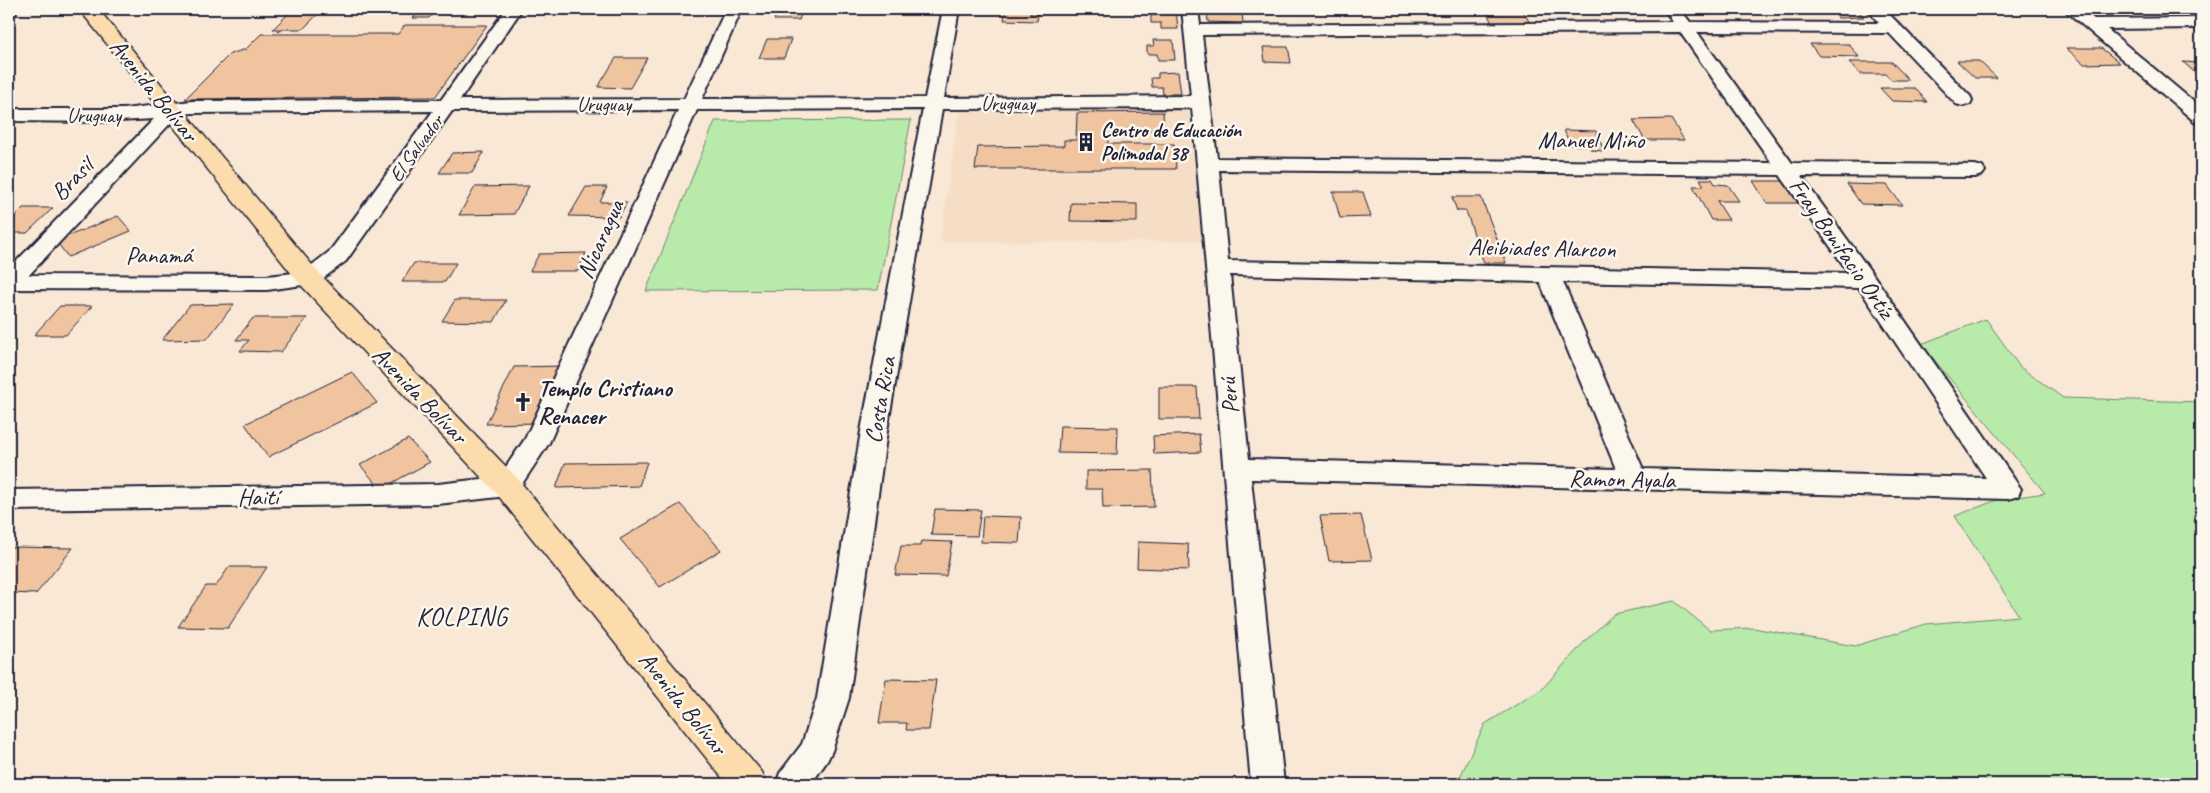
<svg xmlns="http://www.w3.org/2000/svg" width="2210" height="793" font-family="Caveat,sans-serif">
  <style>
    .built { fill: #f6ddc5 }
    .green { fill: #b8eaaa; stroke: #6d8672 }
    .building { fill: #f1c4a0; stroke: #22223b }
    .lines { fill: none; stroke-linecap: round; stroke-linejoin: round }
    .minor-casing { stroke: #22223b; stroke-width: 4 }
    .major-casing { stroke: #22223b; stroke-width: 3 }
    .path { stroke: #22223b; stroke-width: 2.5; stroke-dasharray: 4 3; stroke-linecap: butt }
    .minor { fill: #fbf7ec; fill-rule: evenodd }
    .major { fill: #fcdcac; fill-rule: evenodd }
    .labels { text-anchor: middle; stroke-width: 5; stroke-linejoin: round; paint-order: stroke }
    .far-street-label { font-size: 20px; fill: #22223b; stroke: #fbf7ec }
    .far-poi-label { font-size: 20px; font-weight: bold; fill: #22223b; stroke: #fbf7ec; text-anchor: start }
    .street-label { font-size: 24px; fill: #22223b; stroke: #fbf7ec }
    .poi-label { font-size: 24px; font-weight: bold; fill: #22223b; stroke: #fbf7ec; text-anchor: start }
    .neighbourhood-label { font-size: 25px; letter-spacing: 1px; fill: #22223b; stroke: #fbf7ec }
  </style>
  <rect width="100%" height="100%" fill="#f8e8d5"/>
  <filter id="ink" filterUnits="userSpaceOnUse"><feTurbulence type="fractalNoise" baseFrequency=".02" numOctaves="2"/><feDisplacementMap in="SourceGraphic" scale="10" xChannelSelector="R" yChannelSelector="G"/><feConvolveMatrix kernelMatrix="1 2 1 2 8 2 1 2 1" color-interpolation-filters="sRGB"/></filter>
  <g filter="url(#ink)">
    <path class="built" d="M1188 110 1202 241 940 242 959 111Z"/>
    <path class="green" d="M911 120 878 290 646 291 715 121Z
      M1986 319 2020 367 2063 398 2201 402V784H1463L1459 779 1485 724 1542 689 1586 640 1614 614 1674 601 1710 630 1753 628 1855 646 1926 624 2019 616 1955 516 1997 500 2045 493 1921 344Z"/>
    <path class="building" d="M293 9H323L303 29H284L278 32 281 29H273Z
      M363 9H385L380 14H358Z
      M408 9H437L429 18H413L417 14H404Z
      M779 9H803L799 20H774Z
      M1006 9H1031L1030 14H1038L1037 21 1004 20Z
      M1485 9H1522L1531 25H1493Z
      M1830 9H1856L1864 17 1838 18Z
      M1157 10H1176L1178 29H1161V23H1151V15H1157Z
      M1207 11H1242L1243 23 1208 22Z
      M405 25H487L435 97 185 99 230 54 246 49 261 34H398Z
      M767 39H791L784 58H759Z
      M1153 40H1173L1175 60H1158L1157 54H1147V46H1154Z
      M1810 44H1849L1859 57 1819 56Z
      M1263 47H1288L1291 63 1265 62Z
      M2066 48H2101L2120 63 2084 64Z
      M616 58H647L630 88 598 87Z
      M1957 61H1979L1997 78H1975Z
      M1849 62H1892L1909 80H1891L1886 74H1860Z
      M2183 62 2201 63V78Z
      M1178 72 1181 94H1163L1162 87H1152L1151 78H1158V73Z
      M1880 88H1915L1927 102 1892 101Z
      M1163 112 1164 130H1108V144H1174L1176 169H975L978 147 1064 146V140H1076L1077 113Z
      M1671 119 1684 140H1645L1633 120Z
      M1564 130 1596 131 1604 151 1591 150 1589 146 1570 145Z
      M484 152 472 173H439L452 153Z
      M1700 179H1712L1715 184 1728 185 1739 201H1717L1729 220H1711L1693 186H1704Z
      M1753 181H1788L1803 203H1767Z
      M1847 184 1887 185 1902 205 1861 204Z
      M529 186 514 214 459 215 475 187Z
      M586 187H607L600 202H627L619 217 569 216Z
      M1333 192H1363L1371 217 1340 218Z
      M1452 197H1481L1506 263H1484L1466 211H1457Z
      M1071 203 1137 204V222L1070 221Z
      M23 208H53L27 233H9V222Z
      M118 216 131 231 68 257 56 241Z
      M586 253 578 271H530L539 254Z
      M414 263H456L445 282H402Z
      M455 300H506L494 322 442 321Z
      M234 304 207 339 162 340 190 305Z
      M60 306H92L66 335H34Z
      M253 318H307L281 352 240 351 249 340H236Z
      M566 366 541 423 486 424 514 367Z
      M352 372 377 403 268 457 245 424Z
      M1159 387H1197L1199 419H1159Z
      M1060 426 1118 427 1117 454 1058 453Z
      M1199 434 1201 452 1154 454 1153 436Z
      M408 439 430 462 381 489 360 465Z
      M647 462 639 486 556 488 565 463Z
      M1152 470 1154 507 1103 508 1102 489H1086V471Z
      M680 504 721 550 660 587 620 539Z
      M935 509 981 510 977 536 931 535Z
      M1361 515 1372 560 1329 561 1320 516Z
      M983 516 1021 517 1019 543 981 542Z
      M921 541 952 542 946 576 895 575 901 546H920Z
      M1138 542 1188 544 1189 570 1137 568Z
      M9 547 73 548 36 594 9 593Z
      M229 567H267L228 628 178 627 206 586H216Z
      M886 679 936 680 929 730H906L907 723H879Z"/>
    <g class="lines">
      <g class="minor-casing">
        <path id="minor" d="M506 9H522L460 100 684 99 726 9H742L702 99 925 98 943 9H959L944 98 1191 96 1182 9H1198L1200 25 1673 22 1664 9H1680L1690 22 1879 23 1867 9H1884L1970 96 1972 100 1970 104 1963 106 1956 104 1889 33 1697 32 1792 163 1975 165 1982 167 1985 171 1982 175 1975 177 1801 176 1874 276 2021 489 2018 496 2008 499 1251 479 1284 784H1251L1192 108 942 109 887 431 849 698 832 751 827 761 811 784H776L780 773 802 744 817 698 861 431 923 109 697 110 549 443 516 493 507 496 438 504 9 510V490L438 484 499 477 525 439 678 110 452 111 346 261 317 283 267 290 9 289V269L154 119 101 122 9 121V109H124L192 101 441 100ZM1680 32 1772 163 1217 158 1202 35ZM433 111 330 251 303 272 267 276 29 275 178 115 192 113ZM1219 170 1780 175 1849 273 1228 261ZM1230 275 1540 282 1616 469 1249 459ZM1563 282 1859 288 1986 478 1643 469Z
          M2064 9H2082L2094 19 2201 18V28L2107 29 2201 108V123L2194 121Z"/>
      </g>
      <g class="major-casing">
        <path id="major" d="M79 9H98L318 272 517 478 762 772 767 784H727L497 494 300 284Z"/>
      </g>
      <path class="path" d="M9 19 22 9"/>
      <use href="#minor" class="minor"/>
      <use href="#major" class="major"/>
    </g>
  </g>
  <defs>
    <g id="building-bare" transform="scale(1.5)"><path d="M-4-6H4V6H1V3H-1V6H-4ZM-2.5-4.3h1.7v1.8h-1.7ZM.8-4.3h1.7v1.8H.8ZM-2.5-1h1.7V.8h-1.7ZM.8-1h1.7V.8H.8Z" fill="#22223b" stroke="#fbf7ec" stroke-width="2.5" paint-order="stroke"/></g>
    <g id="church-bare" transform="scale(1.5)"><path d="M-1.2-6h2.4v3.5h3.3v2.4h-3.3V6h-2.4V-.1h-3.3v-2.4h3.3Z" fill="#22223b" stroke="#fbf7ec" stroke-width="2.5" paint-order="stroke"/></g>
  </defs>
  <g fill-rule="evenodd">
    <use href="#building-bare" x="1086" y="142"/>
    <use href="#church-bare" x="523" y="402"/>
  </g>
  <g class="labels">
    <g class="far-street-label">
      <text x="1008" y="110">Uruguay</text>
      <text x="604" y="111">Uruguay</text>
      <text x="94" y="122">Uruguay</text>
      <text transform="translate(416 148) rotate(-54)" y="7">El Salvador</text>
    </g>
    <g class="far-poi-label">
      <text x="1101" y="137">Centro de Educación<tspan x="1101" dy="23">Polimodal 38</tspan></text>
    </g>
    <g class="street-label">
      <text transform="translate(154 90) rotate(51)" y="8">Avenida Bolívar</text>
      <text x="1591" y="148">Manuel Miño</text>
      <text transform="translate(72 179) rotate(-46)" y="8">Brasil</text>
      <text transform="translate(600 239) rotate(-66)" y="8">Nicaragua</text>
      <text transform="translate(1542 248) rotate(1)" y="8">Aleibiades Alarcon</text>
      <text transform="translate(1842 248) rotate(55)" y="8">Fray Bonifacio Ortíz</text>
      <text x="159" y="263">Panamá</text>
      <text transform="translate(420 395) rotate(46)" y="8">Avenida Bolívar</text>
      <text transform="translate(1229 396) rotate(-96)" y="8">Perú</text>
      <text transform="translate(880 400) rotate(-80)" y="8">Costa Rica</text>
      <text transform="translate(1622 479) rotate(1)" y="8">Ramon Ayala</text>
      <text transform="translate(258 497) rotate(-1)" y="8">Haití</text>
      <text transform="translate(683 703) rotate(51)" y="8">Avenida Bolívar</text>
    </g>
    <g class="poi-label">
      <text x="538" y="396">Templo Cristiano<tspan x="538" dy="28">Renacer</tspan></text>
    </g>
    <g class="neighbourhood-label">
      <text x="462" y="625">KOLPING</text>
    </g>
  </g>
  <rect width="2210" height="793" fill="none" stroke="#fbf7ec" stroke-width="30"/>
  <rect x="15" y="15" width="2180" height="763" fill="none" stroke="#22223b" stroke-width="2" filter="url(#ink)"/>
</svg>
